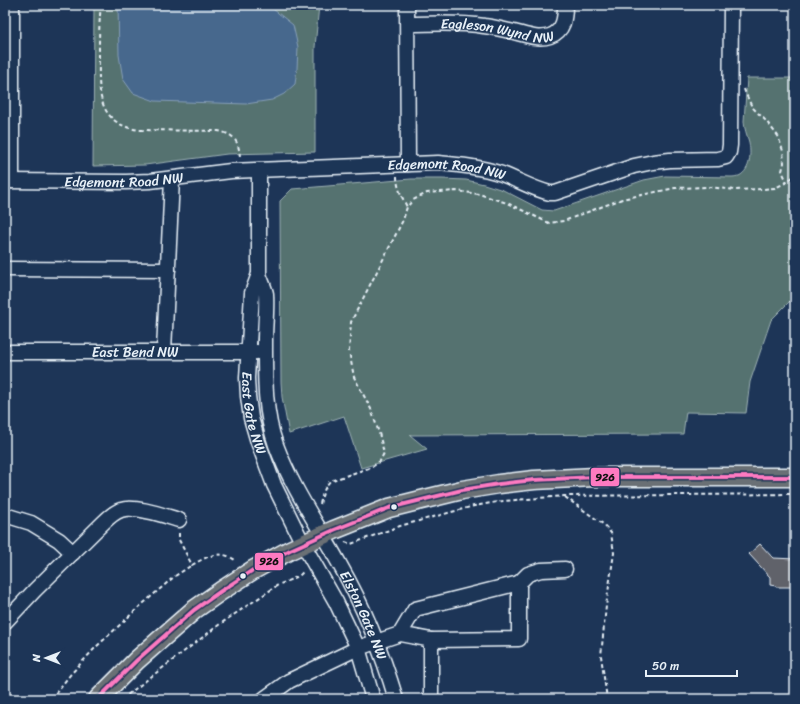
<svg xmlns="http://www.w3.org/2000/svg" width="800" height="704" font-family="Sriracha,sans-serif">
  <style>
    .green { fill: #557270; stroke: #9eb2b4 }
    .water { fill: #46688d; stroke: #879fb8 }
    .building { fill: #61626b; stroke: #e8f1f8 }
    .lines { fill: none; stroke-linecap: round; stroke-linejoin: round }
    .minor-casing { stroke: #e8f1f8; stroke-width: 17 }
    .major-casing { stroke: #e8f1f8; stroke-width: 21 }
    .path { stroke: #e8f1f8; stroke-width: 2; stroke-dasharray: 4 3; stroke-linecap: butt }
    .minor { stroke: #1d3557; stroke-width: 14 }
    .major { stroke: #6a7074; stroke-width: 18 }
    .bus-1-casing { stroke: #1d3557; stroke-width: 7 }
    .bus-1 { stroke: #fe7ac1; stroke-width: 4 }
    .bus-dot { fill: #e8f1f8; stroke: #1d3557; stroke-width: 1.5 }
    .labels { text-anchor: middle; stroke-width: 3; stroke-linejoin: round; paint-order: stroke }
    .street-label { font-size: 14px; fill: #e8f1f8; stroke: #1d3557 }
    .line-badge { stroke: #1d3557; stroke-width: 1.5 }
    .pale-badge-label { font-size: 11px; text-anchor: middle; font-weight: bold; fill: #111 }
  </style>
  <rect width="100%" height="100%" fill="#1d3557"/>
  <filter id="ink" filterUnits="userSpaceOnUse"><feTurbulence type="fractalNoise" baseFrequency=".025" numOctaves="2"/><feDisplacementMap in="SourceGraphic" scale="8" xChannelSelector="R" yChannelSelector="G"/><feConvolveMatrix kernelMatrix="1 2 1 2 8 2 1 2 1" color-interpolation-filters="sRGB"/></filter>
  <g filter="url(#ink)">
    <path class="green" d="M94 5H319L315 47V152L227 154 145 165 93 166Z
      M747 78H795V296L771 320 750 382 746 413 686 412 683 434 410 435 427 449 361 468 344 416 289 434 282 397 281 382 280 201 292 189 411 179H442L466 180 484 184 503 190 542 210 554 211 644 180 665 176 732 177C735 177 737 176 739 176 751 170 751 153 749 142 747 135 744 128 744 121Z"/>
    <path class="water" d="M118 5H268L293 25 298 47 297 69 295 84 284 94 272 100 246 104 155 101 133 93 123 79 119 55Z"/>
    <path class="building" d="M760 544 773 558 795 559V587H776V586L770 585V577L749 554Z"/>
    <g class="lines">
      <g class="minor-casing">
        <g id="minor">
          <path d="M12 5V181"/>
          <path d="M407 5 408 164"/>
          <path id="s1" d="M408 24C433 24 459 22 484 26 494 27 504 30 514 32 526 35 538 40 550 36 564 31 565 18 565 5"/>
          <path id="s2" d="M259 170V274L252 293 247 378 248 396 251 418 258 442 274 485 303 544 336 602 358 648 373 699"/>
          <path id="s3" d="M5 181 126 182 150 181 231 171 438 163C460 165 481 167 502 174 518 180 533 189 550 193H555L634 166 653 162 670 160 718 159 726 157 729 152 730 145 731 5"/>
          <path d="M5 269 168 270"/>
          <path id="s4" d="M259 274C261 281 265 288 266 294 267 309 265 325 265 340 265 375 264 412 276 445 292 488 318 525 340 565 364 607 382 652 396 699"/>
          <path d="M164 351 172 179"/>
          <path id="s5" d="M5 352H257"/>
          <path d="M5 515 31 523 59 540 73 553"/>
          <path d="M519 583 528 574 541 570 565 569"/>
          <path d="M5 622 35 590 103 523C108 518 114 512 121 510 135 505 165 516 179 520"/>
          <path d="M264 699 289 681 358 648 400 634 431 640 519 639V583L415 609 400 634"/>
          <path d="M431 699V640"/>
        </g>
      </g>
      <g class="major-casing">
        <path id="major" d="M98 699 137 660 162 638 194 610 221 591 253 570 290 550 334 530 389 508 417 501 462 490 499 484 534 480 595 477H795"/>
      </g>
      <path class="path" d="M101 5C99 22 99 38 99 55 99 89 95 123 139 130L218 131C234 134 239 141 240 158
        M744 89 745 92 752 107 766 121 778 136 783 151 784 163 782 171 787 182
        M397 176C397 188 402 197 407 207
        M565 497 603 524 611 533 614 553 606 606 601 656 607 699
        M320 504C322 495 324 488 330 481L372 467 380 461 384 453 379 433 371 409 354 377 349 351 351 322 392 242 403 220 407 207 413 200 427 193 456 191 479 194 507 203 549 223 564 221 622 199 675 188 709 187 735 190 763 189 775 188 787 182 795 175
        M179 533V540L192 565C206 557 220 549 235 560
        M345 542 351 544 400 526 474 506 503 501 564 496 795 494
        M51 699 70 675 96 647 138 608 175 576 192 565
        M122 699 220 624 278 585 299 576 304 571"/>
      <use href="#minor" class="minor"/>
      <use href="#major" class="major"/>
      <g class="bus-1-casing">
        <path id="bus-1" d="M98 699 137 660 162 638 194 610 221 591 253 570 290 550 334 530 389 508 462 490 499 484 534 480 595 477H795"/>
      </g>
      <use href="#bus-1" class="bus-1"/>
    </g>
  </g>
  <g class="bus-dot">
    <circle cx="394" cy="507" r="3.5"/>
    <circle cx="243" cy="576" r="3.5"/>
  </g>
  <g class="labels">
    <g class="street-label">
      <text dy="5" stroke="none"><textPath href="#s1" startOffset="90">Eagleson Wynd NW</textPath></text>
      <text dy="5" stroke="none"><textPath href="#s3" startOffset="443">Edgemont Road NW</textPath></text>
      <text dy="5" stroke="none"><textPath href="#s3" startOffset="119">Edgemont Road NW</textPath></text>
      <text dy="5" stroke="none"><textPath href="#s5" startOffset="130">East Bend NW</textPath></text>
      <text dy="5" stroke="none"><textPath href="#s2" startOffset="245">East Gate NW</textPath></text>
      <text dy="5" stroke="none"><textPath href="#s4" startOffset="365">Elston Gate NW</textPath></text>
    </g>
  </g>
  <g class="line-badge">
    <rect x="590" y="467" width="30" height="20" rx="4" fill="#fe7ac1"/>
    <rect x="254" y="552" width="30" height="19" rx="4" fill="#fe7ac1"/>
  </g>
  <g class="pale-badge-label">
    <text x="605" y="481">926</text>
    <text x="269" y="565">926</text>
  </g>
  <rect width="800" height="704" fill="none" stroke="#1d3557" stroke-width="20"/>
  <rect x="10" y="10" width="780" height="684" fill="none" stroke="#e8f1f8" stroke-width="1.5" filter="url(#ink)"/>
  <g transform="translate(46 658) rotate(270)" stroke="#1d3557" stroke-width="3" paint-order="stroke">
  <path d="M0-3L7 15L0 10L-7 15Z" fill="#e8f1f8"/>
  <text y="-6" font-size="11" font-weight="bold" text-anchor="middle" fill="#e8f1f8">N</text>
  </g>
  <path d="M646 670v6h91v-6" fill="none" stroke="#e8f1f8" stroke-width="2"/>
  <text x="652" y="670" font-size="12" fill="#e8f1f8" stroke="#1d3557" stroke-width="3" paint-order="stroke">50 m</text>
</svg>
